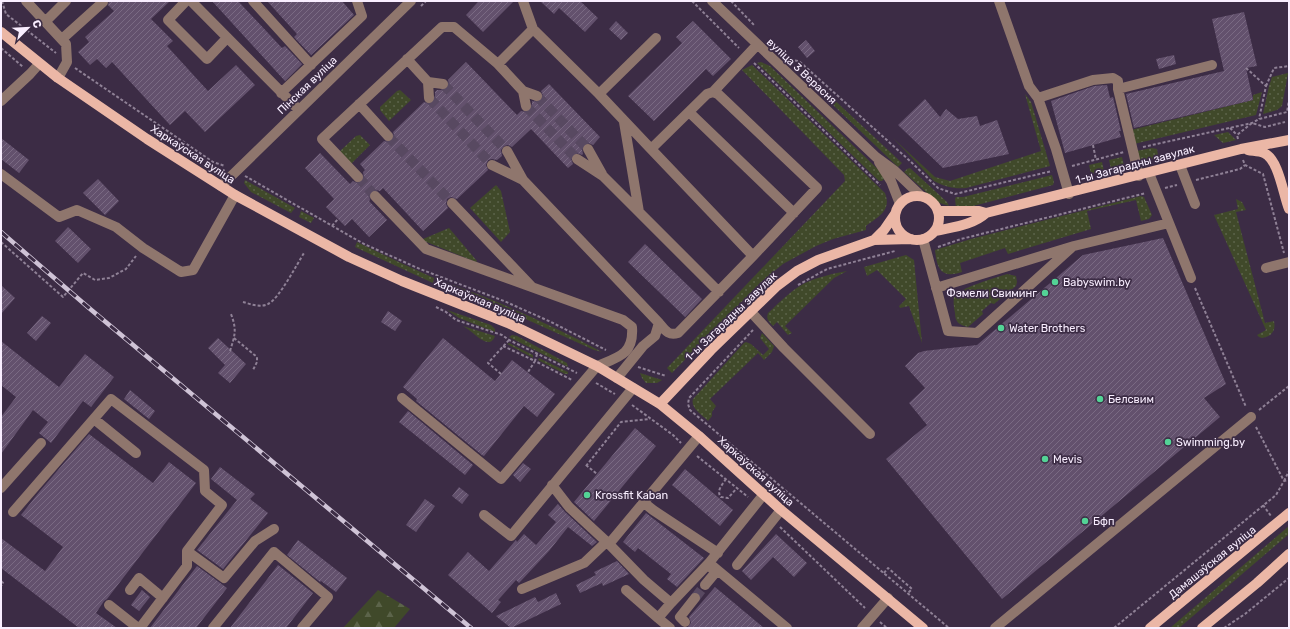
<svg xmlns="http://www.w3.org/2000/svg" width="1290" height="629" font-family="Rubik,sans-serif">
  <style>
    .grass { fill: url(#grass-dots) }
    .forest { fill: url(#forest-firs) }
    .building { fill: url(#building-hatch) }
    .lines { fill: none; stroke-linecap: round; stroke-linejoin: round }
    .minor-tunnel { stroke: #584961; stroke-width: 10; stroke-dasharray: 10 5; stroke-linecap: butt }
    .path { stroke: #8f8196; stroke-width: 2; stroke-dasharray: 3 2; stroke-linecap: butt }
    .minor { stroke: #8f766d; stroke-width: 10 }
    .major { stroke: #ebb7a6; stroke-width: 10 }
    .rail-casing { stroke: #cfc3d6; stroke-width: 4.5 }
    .rail { stroke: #3c2c45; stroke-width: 3; stroke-dasharray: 9; stroke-linecap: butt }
    .poi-dot { fill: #53d396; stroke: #3c2c45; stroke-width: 1.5 }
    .labels { text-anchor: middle; stroke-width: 3.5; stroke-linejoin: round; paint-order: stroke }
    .street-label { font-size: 11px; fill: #f9eeff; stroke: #3c2c45 }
    .poi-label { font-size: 11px; fill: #f9eeff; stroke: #3c2c45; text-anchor: start }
  </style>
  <defs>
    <pattern id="grass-dots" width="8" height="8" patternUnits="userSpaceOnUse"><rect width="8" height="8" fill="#40492a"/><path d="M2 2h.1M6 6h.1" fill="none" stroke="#5c644a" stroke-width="1.8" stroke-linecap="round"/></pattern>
    <pattern id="forest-firs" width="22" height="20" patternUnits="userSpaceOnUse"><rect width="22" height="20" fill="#40492a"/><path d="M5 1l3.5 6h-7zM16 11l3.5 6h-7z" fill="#5c644a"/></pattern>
    <pattern id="building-hatch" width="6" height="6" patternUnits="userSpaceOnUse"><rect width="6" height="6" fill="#63516d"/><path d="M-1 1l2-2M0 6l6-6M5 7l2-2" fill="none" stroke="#7a6a83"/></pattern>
  </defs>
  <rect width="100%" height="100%" fill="#3c2c45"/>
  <path class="grass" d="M761 62 770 66 886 177 882 181H879L757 63Z
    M752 65 885 193C892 211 878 217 866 226V230L833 239 816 246 783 264 760 283 672 373 667 368 845 181 844 175 742 70Z
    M1288 73 1282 106 1277 110 1263 114 1269 86 1272 77Z
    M814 81 902 163 898 167 811 84Z
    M400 90 411 100 389 121 380 110V107L397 91Z
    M1262 92 1256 115 1134 144 1131 130 1253 100V95Z
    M1025 94 1031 102 1050 166 966 188C954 189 945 187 934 181L893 138 935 177 950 181 1041 151Z
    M1228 132 1236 140 1223 143 1214 135Z
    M360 135 370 145 350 165 339 152 356 136Z
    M1152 148 1157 149 1158 155 1153 159 1143 161 1138 158 1136 151Z
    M1122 157 1124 166 1111 169 1109 160Z
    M1102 162 1104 171 1091 174 1089 165Z
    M910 168 947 202 949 206 937 202 904 172 907 169Z
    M1052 175 1054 182 1053 185 962 209 956 208 955 199 956 197H963Z
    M245 180 295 208 291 213 251 192 244 183Z
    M496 185 501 191 510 232 501 242 470 208Z
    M1141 196 1144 197 1152 215 1149 219 1141 221 1136 200 1087 211 1091 229 1008 254 1005 248 960 263 962 272C941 279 937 269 935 250L971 239Z
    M1236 199 1242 202 1246 210 1236 212 1265 323 1274 321C1276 331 1272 336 1262 338L1259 337 1257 335 1266 330 1214 215 1238 209Z
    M301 211 314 218 311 223 299 217Z
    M449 228 477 261 476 262 424 241 423 239Z
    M357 242 403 264 434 278 433 283 355 247Z
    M906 255 914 260 922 343 909 306 900 308 899 306 906 299 877 270 867 276 864 267Z
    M847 271 834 278 785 326 792 333 788 335 777 322 773 326C768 321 766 319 768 313 779 303 791 290 805 283 815 278 835 273 847 271Z
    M1007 274 1016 276 1017 282 1016 286 994 304 991 303 982 311 983 314 968 327C959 325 955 322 955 313 954 308 953 302 954 297 956 289 998 277 1007 274Z
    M442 281C498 301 550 324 602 352L594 350 506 310 441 285Z
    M447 310 491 325 495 329V332L459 318Z
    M463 326 495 336C491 348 480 339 474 334 471 331 467 329 463 326Z
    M762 333 774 346 772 352 764 360 758 353 710 399 716 406 712 412V416L708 421C702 415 690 408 693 399L744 343 746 342 751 344 763 355 769 349 760 338Z
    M512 335 517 336 567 363 568 367 509 337Z
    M509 343 533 355V358L507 344Z
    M539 358 568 372V374H565L538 360Z
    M640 373 662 380 657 383H646L642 378Z
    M1289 526V534L1179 628H1170Z"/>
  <path class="forest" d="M378 590 410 609 394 628H343Z"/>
  <path class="building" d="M109 1H170L151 19 173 41 167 46 208 91 236 65 255 85 205 132 185 111 170 125 112 62 106 68 97 59 90 65 78 52 89 42 85 37 114 11 108 5Z
    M212 1H238L282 48 285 46 302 64 285 81Z
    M267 1H342L354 15 311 55 294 37 297 34Z
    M479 1H514L483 32 466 15Z
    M540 1H580L598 18 585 32 559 8 554 14Z
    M1244 12 1257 66 1246 68 1253 100 1134 128 1126 94 1224 71 1212 19Z
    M616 21 628 33 621 40 609 29Z
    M693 21 731 59 713 76 706 69 654 121 628 96 682 43 676 37Z
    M806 40 815 51 807 58 798 47Z
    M1174 55 1176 64 1159 69 1156 59Z
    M466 62 517 115 521 111 527 112 531 111 532 108V101L538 102 541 101 543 95 541 91 549 84 600 137 593 145 588 143 585 144 582 149 583 154 582 155 577 153 572 155 571 159 573 164 568 168 531 129 512 147 508 145 504 146 501 150 502 156 497 160 492 159 488 160 486 165 488 170 457 199 451 197 447 199 446 204 448 208 423 231 383 188 380 191 376 190 371 191 369 195 370 200 369 201 387 220 369 237 352 219 345 226 326 207 334 199 305 168 320 153 350 184 353 181 357 183 362 182 364 178 363 172 365 170 360 164 384 141 389 142 393 141 394 135 393 132 424 102 429 104 433 103 435 98V92L437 90H445L448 88 449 84 448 80Z
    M1107 85 1110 98 1113 97 1121 131H1119L1121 137 1065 153 1051 101 1094 86Z
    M925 99 940 117 946 109 958 119 977 116 980 126 997 120 1009 154 943 168 898 125Z
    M1 138 29 160 19 173 1 159Z
    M98 179 119 201 105 215 83 193Z
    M68 227 91 249 78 263 55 241Z
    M1163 238 1226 384 1204 398 1220 417 1002 599 886 459 927 425 909 403 925 388 905 366 918 353 924 351 977 345 1083 255Z
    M645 244 702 299 685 317 628 262Z
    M1 285 15 298 1 314Z
    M388 311 402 321 395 331 381 322Z
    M42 316 51 323 36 341 27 333Z
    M218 338 246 364 230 383 218 373 225 365 208 348Z
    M443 338 495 381 512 360 555 394 537 417 524 406 484 456 482 455 416 401 417 399 403 387Z
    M1 341 59 387 85 354 114 377 91 407 83 401 51 443 39 433 48 422 33 410 1 454V417L16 397 1 385Z
    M130 390 155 411 149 419 124 399Z
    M408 411 473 465 465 475 399 422Z
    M635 428 656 446 594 521 574 502Z
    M89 434 153 483 169 462 196 483 107 599 104 601 96 613 117 628H79L1 568V538L45 571 63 547 21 515 40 491Z
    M523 463 531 469 520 482 513 475Z
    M220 467 255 494 250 499 268 513 223 569 197 550 237 500 211 479Z
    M685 469 733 510 720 526 672 485Z
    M459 487 469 495 462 504 452 496Z
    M425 499 435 506 416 532 406 525Z
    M558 504 565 512 597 542 592 546 568 527 549 551 519 583 516 580 498 600 501 602 492 613 448 575 468 552 489 571 516 540 517 542 524 534 536 545 556 522 548 515Z
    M646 513 704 558 677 587 667 579 671 574 638 548 635 552 623 542Z
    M776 534 807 563 794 577 773 557 751 580 742 571Z
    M298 540 347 578 336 592 321 581 320 582 287 555Z
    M617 561 629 574 603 586 602 583 580 593 576 585 596 575 594 572Z
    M278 565 313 593 286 628H230Z
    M197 566 227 588 196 628H150Z
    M715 587 764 628H687L691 623 689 617Z
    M142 590 150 597 139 611 131 605Z
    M556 593 561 604 511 628 496 616 535 597 538 602Z"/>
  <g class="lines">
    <path class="minor-tunnel" d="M443 84 507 151
      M537 96 588 149
      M429 98 492 165
      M526 106 577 159
      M388 136 452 203
      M358 177 375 196
      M695 598 705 585"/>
    <path class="path" d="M2 1 6 14 56 53
      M692 1 739 48
      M731 1 754 25
      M421 6 426 1
      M1 48 23 67
      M790 60 799 61 910 161 938 188 955 194 1052 171
      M754 63 880 185
      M75 68 213 162 225 166
      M1246 68 1266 86 1259 119
      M1266 86 1274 68 1289 66
      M1230 128 1237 135
      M1238 139 1237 135 1252 123 1265 127 1285 122
      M1093 145 1096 160
      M1143 147 1252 123 1259 119 1287 112 1289 100
      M1243 160 1245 165 1263 174 1284 253
      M1072 166 1124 152
      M245 176 364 244 420 269 504 301 551 322 606 350
      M1196 180 1240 169 1245 165
      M1165 188 1177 185
      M332 226 338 219
      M1 242 63 297 83 273 95 280 109 278 126 269 136 256
      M938 247 961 239 1146 193
      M798 285 827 269 895 251
      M1195 288 1246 407
      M243 302C250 304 261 308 268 304 279 299 297 264 304 253
      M436 307 446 312 456 320 502 335 509 340 577 373
      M753 330 689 398 688 404 690 410 949 628
      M234 338 257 357V362L253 370
      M503 346 535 361 528 372
      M230 351C235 335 237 330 231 314
      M537 354 535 361 572 380
      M638 367 666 376
      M501 374 488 363 509 340
      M596 383 615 394
      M632 405 673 435 681 443
      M1259 410 1289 386
      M1256 427 1284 481
      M697 456 748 497
      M586 465 597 474
      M586 466 621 422 650 419
      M726 479C722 485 716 491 721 497L728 498 737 488
      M1284 481 1289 471
      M1263 505 1271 516
      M780 527 865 608
      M884 573 888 568 912 589 908 593
      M1 581 3 583 1 586
      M880 622 887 628
      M1114 628 1276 495 1284 481 1289 480
      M1224 628 1245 614 1289 578"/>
    <path class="minor" d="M26 1 66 44 67 62 58 78
      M186 1 168 20 207 59 227 38
      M191 1 299 110
      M253 1 311 65
      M523 1 533 29 599 94 651 149
      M712 1 876 157 895 171 920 195
      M999 1 1029 86 1038 98 1056 149 1069 194
      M45 22 66 1
      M62 39 103 2
      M407 59 428 82 443 84
      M498 64 523 91 537 96
      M428 82 429 98
      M1118 89 1139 176
      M523 91 526 106
      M713 92 757 45
      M281 93 362 16 357 1
      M599 94 656 38
      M1038 98 1093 80 1113 78 1118 81V89L1212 65
      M1 101 30 74 39 64
      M359 104 388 136
      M689 112 794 213
      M624 122 639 212
      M588 149 602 174
      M507 151 523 180 659 323
      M577 159 603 176 719 292
      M879 162 891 181 900 204
      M492 165 523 180
      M1180 165 1195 204
      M1 174 59 217 77 210 116 227 143 248 181 272 193 270 235 195
      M358 177 322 139 442 27H454L498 64 533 29
      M221 186 411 1
      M375 196 426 249 623 320 632 327C634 354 619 357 597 366L501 479 402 398
      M452 203 531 286
      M1169 223 1191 278
      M923 239 948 331 977 333 1071 248
      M1266 268 1289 262
      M936 288 1074 246 1169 223 1149 173
      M751 312 784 348 870 434
      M617 378 643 346 655 336 659 323C665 330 668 336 678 333L753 256 817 188 718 94 713 92 707 94 651 149 753 256
      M94 419 136 453
      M552 485 569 507 609 544 699 436
      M1 488 41 443
      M643 502 653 510 718 553
      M13 512 111 399 204 470 205 491 222 505 187 551V566L140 628
      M484 515 511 536 633 388
      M187 551 224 578 255 541 274 529
      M709 563 787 628
      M737 565 781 510
      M705 585 715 573 710 565
      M522 589 584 563 604 544H609L644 580 671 603
      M130 590 139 578 163 598
      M626 590 658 618
      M109 605 138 628
      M685 622 680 617 695 598
      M213 628 274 552 328 597 302 628
      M670 628 658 618 671 603 709 563 764 494
      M862 628 888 598
      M995 628 1251 417"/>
    <path class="major" d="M1 32 58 78 147 139 235 195 349 257 402 281 508 323 597 366 660 404 699 436 781 510 923 628
      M1248 150C1253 151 1259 151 1264 153 1279 160 1283 194 1289 209
      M895 218a22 22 0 1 1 44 0a22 22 0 1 1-44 0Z
      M939 211H979L986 213
      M936 231C953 227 973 225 986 213L1241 149 1289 140
      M874 240 884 230 895 214
      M660 404 711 350 777 286 797 271 818 260 874 240 911 239
      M1150 628 1289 513
      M1202 628 1257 583 1289 554"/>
    <g class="rail-casing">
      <path id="rail" d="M1 232 89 308 471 628"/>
    </g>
    <use href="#rail" class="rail"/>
  </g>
  <g class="poi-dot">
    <circle cx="1055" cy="282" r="4"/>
    <circle cx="1045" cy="293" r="4"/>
    <circle cx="1001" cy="328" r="4"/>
    <circle cx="1100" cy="399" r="4"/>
    <circle cx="1168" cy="442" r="4"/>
    <circle cx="1045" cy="459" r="4"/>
    <circle cx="587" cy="495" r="4"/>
    <circle cx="1085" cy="521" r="4"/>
  </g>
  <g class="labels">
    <g class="street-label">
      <text transform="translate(802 71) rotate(43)" y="4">вуліца 3 Верасня</text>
      <text transform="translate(307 85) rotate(-44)" y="4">Пінская вуліца</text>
      <text transform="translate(193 154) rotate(33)" y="4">Харкаўская вуліца</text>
      <text transform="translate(1135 164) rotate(-15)" y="4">1-ы Загарадны завулак</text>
      <text transform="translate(480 300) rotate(23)" y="4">Харкаўская вуліца</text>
      <text transform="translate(731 316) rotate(-44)" y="4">1-ы Загарадны завулак</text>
      <text transform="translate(756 471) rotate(42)" y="4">Харкаўская вуліца</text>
      <text transform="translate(1212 562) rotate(-39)" y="4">Дамашэўская вуліца</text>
    </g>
    <g class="poi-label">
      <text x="1063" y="286">Babyswim.by</text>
      <text x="1037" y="297" text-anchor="end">Фэмели Свиминг</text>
      <text x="1009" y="332">Water Brothers</text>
      <text x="1108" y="403">Белсвим</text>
      <text x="1176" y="446">Swimming.by</text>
      <text x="1053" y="463">Mevis</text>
      <text x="595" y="499">Krossfit Kaban</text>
      <text x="1093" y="525">Бфп</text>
    </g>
  </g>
  <rect width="1290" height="629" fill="none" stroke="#f9eeff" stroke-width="4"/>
  <g transform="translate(28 28) rotate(66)" stroke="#3c2c45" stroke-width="3" paint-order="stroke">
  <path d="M0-3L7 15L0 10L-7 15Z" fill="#f9eeff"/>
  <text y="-6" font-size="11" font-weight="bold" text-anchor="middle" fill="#f9eeff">С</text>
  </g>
</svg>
